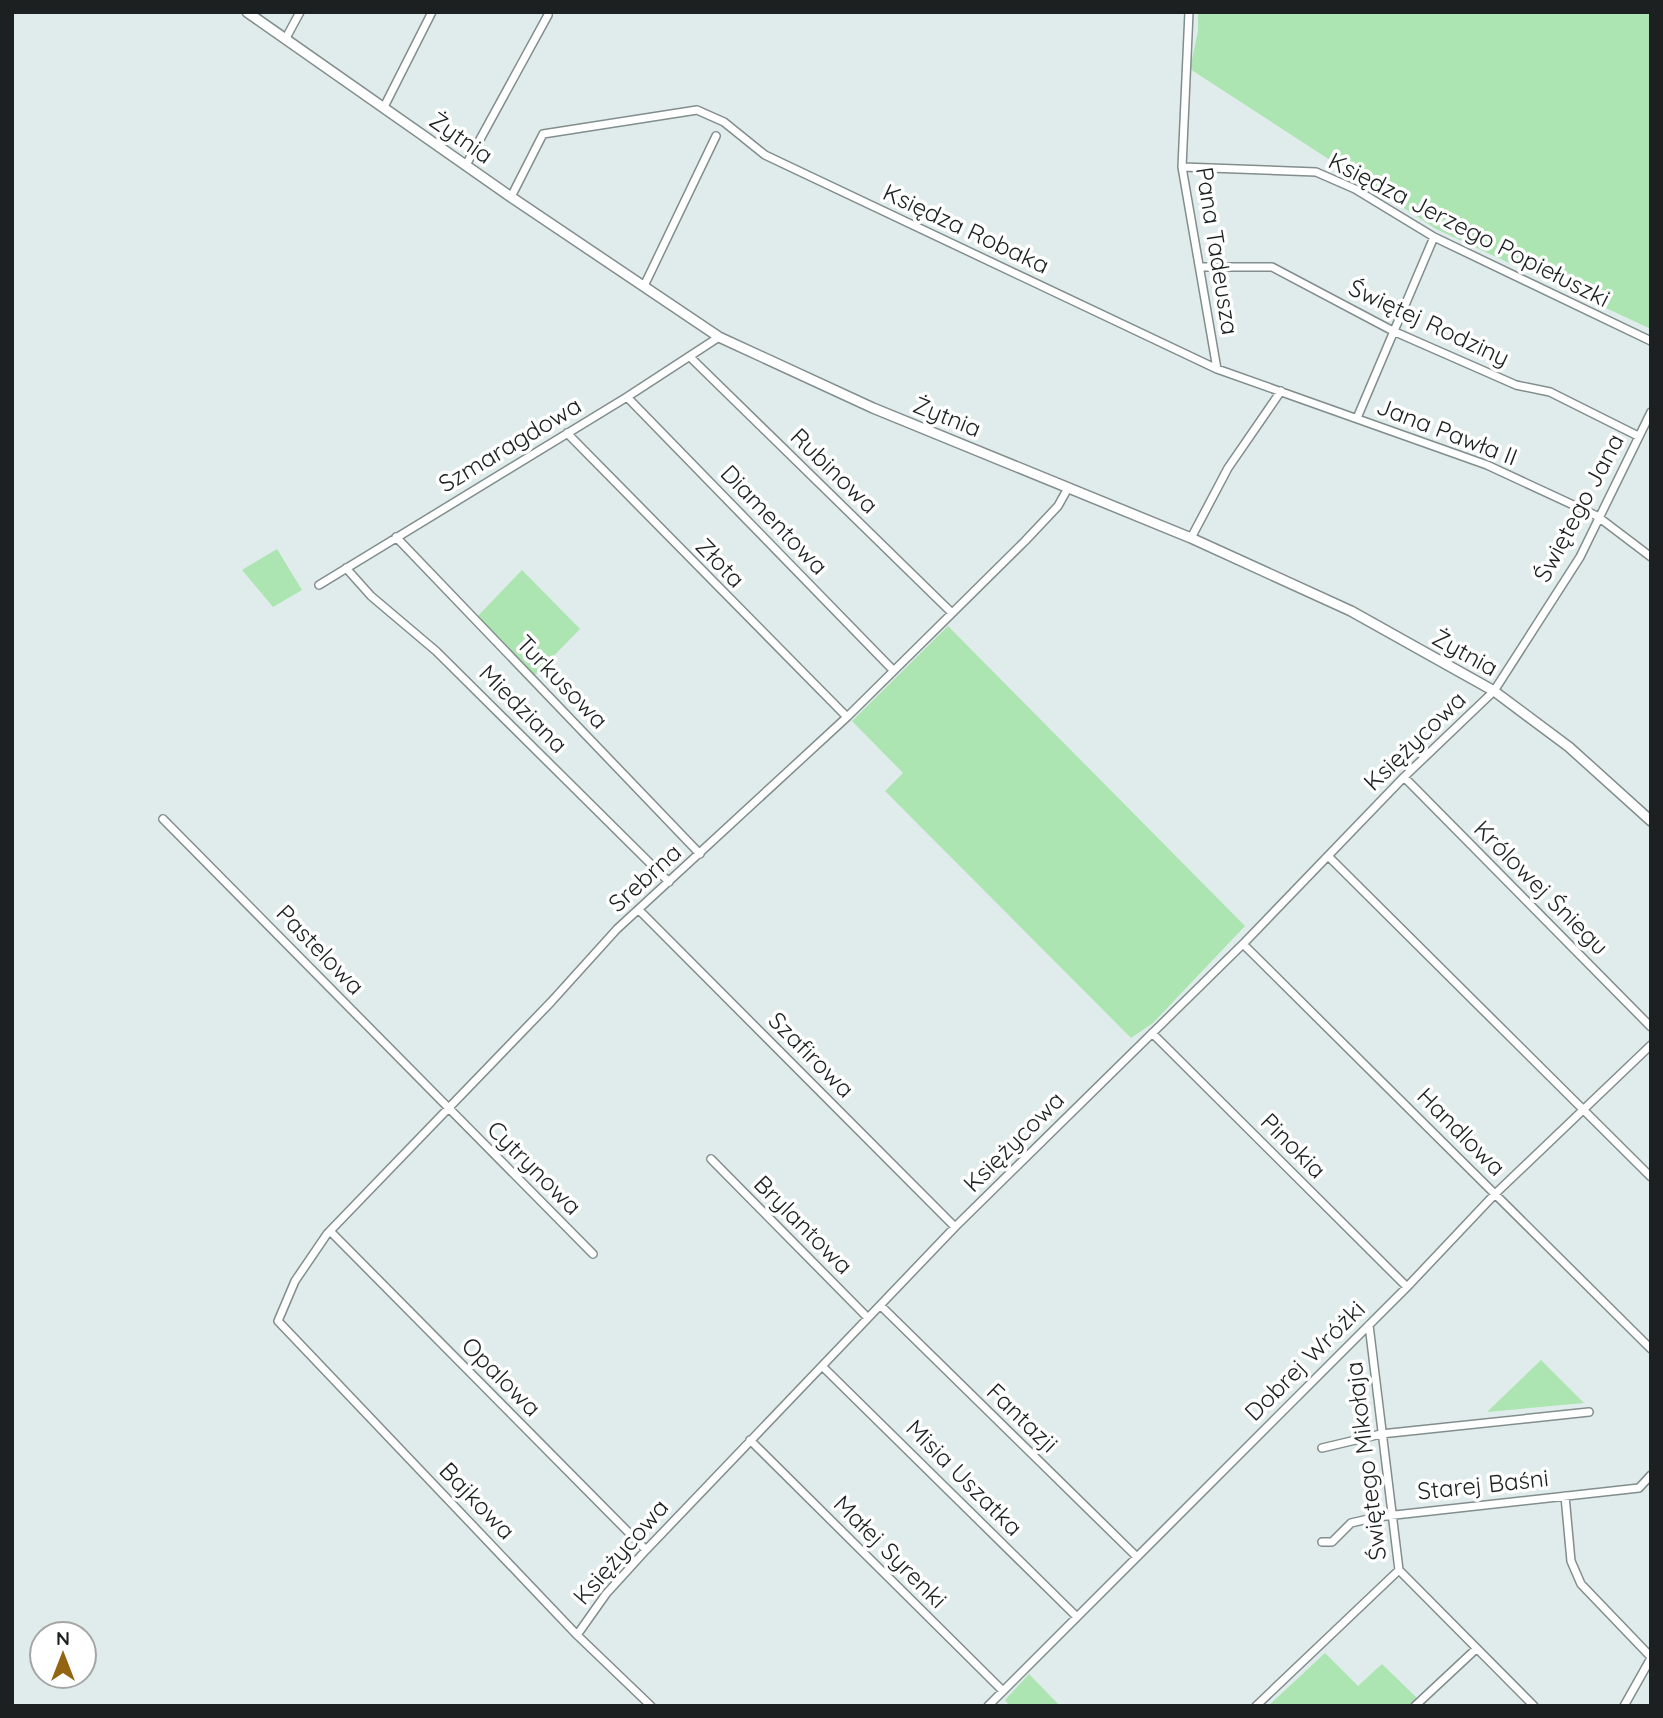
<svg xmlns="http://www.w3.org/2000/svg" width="1663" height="1718" font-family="Quicksand,sans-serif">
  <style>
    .green { fill: #ace5b1 }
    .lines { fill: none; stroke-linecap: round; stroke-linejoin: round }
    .minor-casing { stroke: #828d8d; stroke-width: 10 }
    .tertiary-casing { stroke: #828d8d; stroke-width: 12 }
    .minor { stroke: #fff; stroke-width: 7 }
    .tertiary { stroke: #fff; stroke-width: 9 }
    .labels { text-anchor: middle; stroke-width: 7; stroke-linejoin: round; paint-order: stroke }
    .street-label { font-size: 24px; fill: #1c2020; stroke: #fff }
  </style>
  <rect width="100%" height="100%" fill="#e0eceb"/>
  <path class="green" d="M1198 12H1651V329L1436 229 1190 69 1198 31Z
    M277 549 302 590 273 607 242 570Z
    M522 570 580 629 534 676 477 617Z
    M948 626 1245 926 1153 1023 1131 1038 885 791 903 773 852 721Z
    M1541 1360 1584 1403 1487 1412Z
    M1325 1653 1358 1686 1382 1664 1417 1698 1408 1706H1268Z
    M1029 1674 1060 1706H1010L1005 1700Z"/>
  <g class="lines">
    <g class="minor-casing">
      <path id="minor" d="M1189 12 1182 167 1217 369
        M286 38 300 12
        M384 107 432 12
        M466 165 548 15
        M1182 167 1316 172 1355 189 1434 237 1651 341
        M511 197 543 134 697 110 724 122 765 155 1217 369 1487 465 1597 516 1651 557
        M1200 267H1272L1393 331 1516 385 1550 392 1638 436
        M644 286 716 136
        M690 357 952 613
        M627 397 893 670
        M1357 418 1434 237
        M567 433 847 717
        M396 537 700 854
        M1191 538 1228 468 1281 391
        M346 568 371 596 436 651 669 882
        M319 585 627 397 719 337
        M1404 777 1651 1027
        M163 819 593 1254
        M1328 856 1651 1177
        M639 910 955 1227
        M1243 944 1651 1349
        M1152 1033 1407 1287
        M711 1159 868 1318
        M330 1231 646 1550
        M881 1306 1137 1557
        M1369 1325 1399 1570 1534 1706
        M823 1367 1077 1617
        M750 1440 1003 1691
        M1322 1448 1381 1434 1589 1412
        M1565 1496 1571 1561 1581 1584 1651 1657
        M1322 1542H1332L1351 1523 1377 1517 1639 1488 1651 1475
        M577 1635 606 1594 646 1550 955 1227 1245 942 1404 777 1494 691 1580 557 1651 412
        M651 1706 577 1635 278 1321 295 1281 327 1234 551 1002 617 929 847 717 1025 541 1058 506 1068 488
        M988 1706 1407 1287 1495 1194 1651 1045
        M1256 1706 1399 1570
        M1415 1706 1476 1649
        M1624 1706 1651 1658"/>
    </g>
    <g class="tertiary-casing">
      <path id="tertiary" d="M247 12 511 197 719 337 873 408 1191 538 1351 611 1494 691 1569 747 1651 821"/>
    </g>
    <use href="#minor" class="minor"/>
    <use href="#tertiary" class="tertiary"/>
  </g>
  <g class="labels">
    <g class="street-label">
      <text transform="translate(461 138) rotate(35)" y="8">Żytnia</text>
      <text transform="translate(966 229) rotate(25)" y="8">Księdza Robaka</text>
      <text transform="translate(1469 230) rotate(27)" y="8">Księdza Jerzego Popiełuszki</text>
      <text transform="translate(1217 251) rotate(81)" y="8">Pana Tadeusza</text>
      <text transform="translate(1429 323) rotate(25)" y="8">Świętej Rodziny</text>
      <text transform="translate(947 417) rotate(22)" y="8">Żytnia</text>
      <text transform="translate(1447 432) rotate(21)" y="8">Jana Pawła II</text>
      <text transform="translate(510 445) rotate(-31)" y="8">Szmaragdowa</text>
      <text transform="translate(834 471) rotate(44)" y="8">Rubinowa</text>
      <text transform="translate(1579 508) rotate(-62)" y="8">Świętego Jana</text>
      <text transform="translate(774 520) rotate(46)" y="8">Diamentowa</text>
      <text transform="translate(720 563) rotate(46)" y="8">Złota</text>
      <text transform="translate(1465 653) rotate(29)" y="8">Żytnia</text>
      <text transform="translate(562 682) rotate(46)" y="8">Turkusowa</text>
      <text transform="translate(523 709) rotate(45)" y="8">Miedziana</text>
      <text transform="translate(1415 741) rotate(-44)" y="8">Księżycowa</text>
      <text transform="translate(645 878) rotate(-42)" y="8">Srebrna</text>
      <text transform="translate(1541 888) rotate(45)" y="8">Królowej Śniegu</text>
      <text transform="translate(320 950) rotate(46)" y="8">Pastelowa</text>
      <text transform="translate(811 1055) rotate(45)" y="8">Szafirowa</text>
      <text transform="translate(1461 1132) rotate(45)" y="8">Handlowa</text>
      <text transform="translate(1014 1142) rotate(-45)" y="8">Księżycowa</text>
      <text transform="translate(1293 1146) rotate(45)" y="8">Pinokia</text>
      <text transform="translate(534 1168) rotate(45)" y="8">Cytrynowa</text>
      <text transform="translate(803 1225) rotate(45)" y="8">Brylantowa</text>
      <text transform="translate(1305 1361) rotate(-45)" y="8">Dobrej Wróżki</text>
      <text transform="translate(501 1377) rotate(45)" y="8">Opalowa</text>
      <text transform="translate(1022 1418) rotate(44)" y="8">Fantazji</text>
      <text transform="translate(1366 1461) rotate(-97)" y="8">Świętego Mikołaja</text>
      <text transform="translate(964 1478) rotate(45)" y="8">Misia Uszatka</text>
      <text transform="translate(1483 1485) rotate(-6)" y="8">Starej Baśni</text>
      <text transform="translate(477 1501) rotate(46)" y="8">Bajkowa</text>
      <text transform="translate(621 1552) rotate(-49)" y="8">Księżycowa</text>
      <text transform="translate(890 1552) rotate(45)" y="8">Małej Syrenki</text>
    </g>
  </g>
  <rect width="1663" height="1718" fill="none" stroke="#1c2020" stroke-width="28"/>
  <g transform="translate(63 1655)"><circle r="33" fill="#ffffff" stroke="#a4a6a6" stroke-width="2"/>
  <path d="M0-5L12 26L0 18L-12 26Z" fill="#936412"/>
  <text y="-10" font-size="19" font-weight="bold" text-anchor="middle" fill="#1c2020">N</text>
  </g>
</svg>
